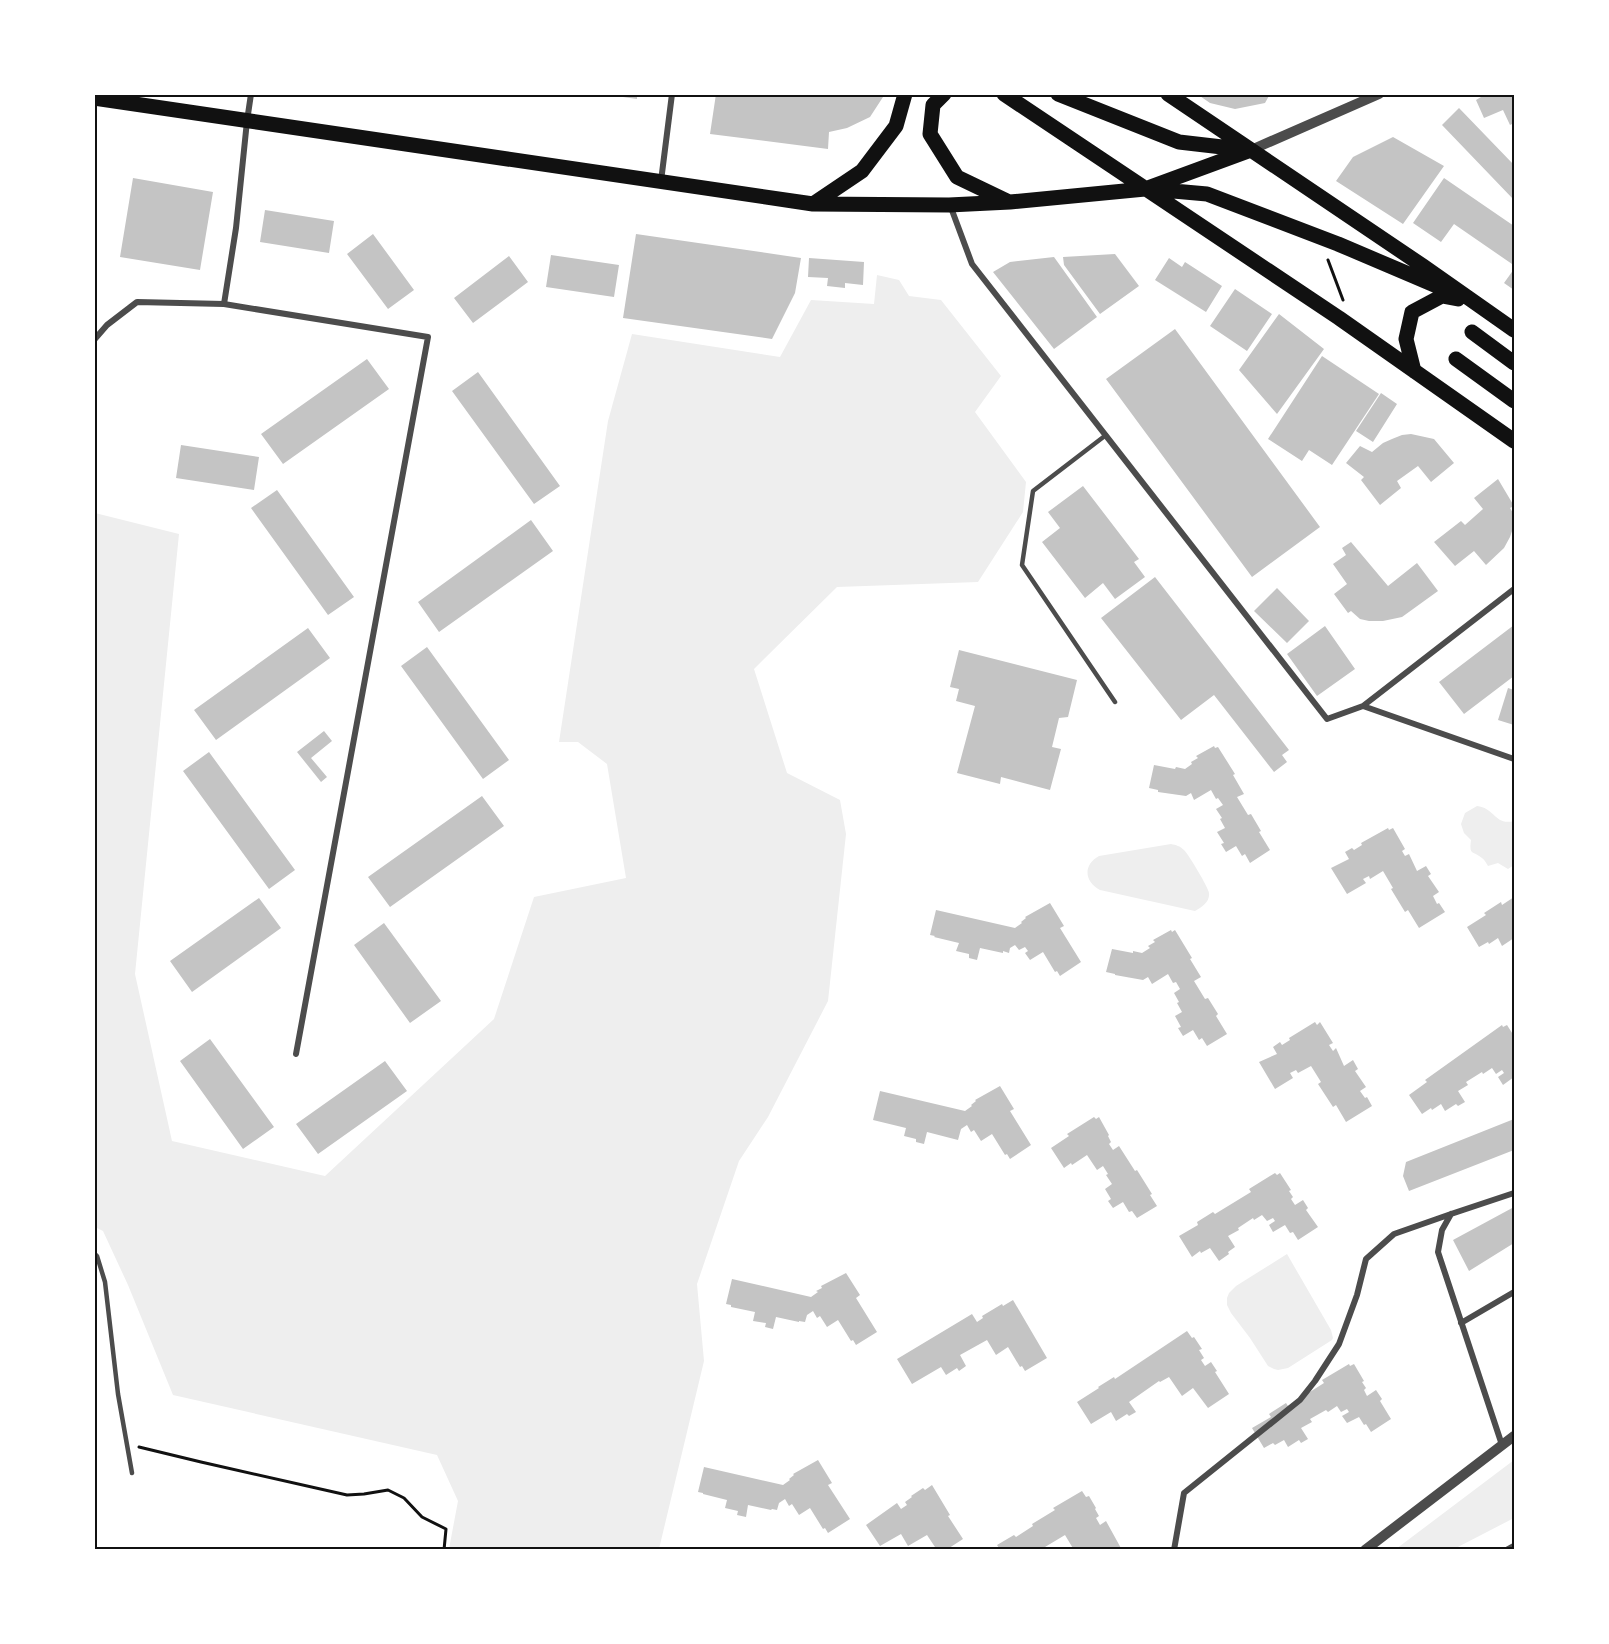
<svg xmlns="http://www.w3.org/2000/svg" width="1609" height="1644" viewBox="0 0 1609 1644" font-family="'PT Sans',sans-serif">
	<rect width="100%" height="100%" fill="#fff"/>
	<!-- green -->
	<path fill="#eee" d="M877 275 899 280 909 296 941 300 1001 376 975 412 1026 482 1023 512 978 582 837 587 754 669 787 773 840 800 846 834 828 1001 768 1117 739 1161 697 1284 704 1361 659 1549H449L458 1501 437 1455 173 1395 128 1285 103 1231 95 1227V513L179 534 135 974 172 1141 325 1176 494 1019 534 897 626 878 607 764 578 742H559L608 421 632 334 780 357 811 300 874 304Z
		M1477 806C1495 808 1495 826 1514 821V865L1508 869 1498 863 1488 866C1486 863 1485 860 1482 858 1472 850 1469 856 1471 840L1464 833 1461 824 1465 813Z
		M1171 844C1176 845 1180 846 1184 850 1189 855 1208 887 1209 893 1210 902 1202 907 1195 911L1100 890C1084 881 1083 865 1099 856Z
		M1287 1254 1331 1330 1333 1338 1332 1340 1288 1368 1278 1370 1274 1369 1268 1366 1250 1338 1231 1313 1227 1305V1298L1229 1293 1236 1286Z
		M1514 1460V1518L1454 1549H1396Z"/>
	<!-- building -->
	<path fill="#c4c4c4" d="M616 94H637V99L616 96Z
		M716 94H883V97L870 117 847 128 829 132 828 149 710 134Z
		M1197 94H1270L1265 103 1235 109 1210 103Z
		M1486 94H1514V123L1510 125 1503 110 1484 118 1476 100Z
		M1459 108 1514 165V200L1442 125Z
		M1393 137 1444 166 1403 224 1336 181 1353 157Z
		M133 178 213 192 200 270 120 257Z
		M1444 178 1514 226V261L1512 264 1454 224 1441 242 1413 223Z
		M265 210 334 221 329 253 260 242Z
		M373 234 414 290 388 309 347 254Z
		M636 234 801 258 795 293 772 339 623 318Z
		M1115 254 1139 286 1100 314 1064 265 1063 257Z
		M551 255 619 265 614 297 546 287Z
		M509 256 528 282 473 323 454 298Z
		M1054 257 1097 317 1054 349 993 272 1010 262Z
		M809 258 864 262 863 285 845 283V288L827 286 828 278 808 277Z
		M1169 258 1182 267 1185 262 1222 286 1206 312 1155 280Z
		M1514 269V290L1504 283Z
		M1235 289 1272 314 1247 351 1210 326Z
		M1279 314 1324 349 1277 414 1239 370Z
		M1175 329 1320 527 1252 577 1106 379Z
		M1322 356 1379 394 1332 465 1309 450 1302 461 1268 439Z
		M367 359 389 389 283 464 261 434Z
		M478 372 560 486 534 504 452 391Z
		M1381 393 1397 404 1373 442 1356 431Z
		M1411 434 1434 439 1454 463 1431 482 1418 466 1397 481 1401 488 1380 505 1361 480 1364 477 1346 463 1360 446 1372 452 1383 443 1392 439 1402 435Z
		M181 445 259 457 254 490 176 478Z
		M1498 479 1514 506 1510 508 1513 513 1514 525 1510 537 1504 548 1486 565 1474 551 1455 566 1434 542 1461 521 1465 525 1483 509 1474 498Z
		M1083 486 1139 559 1134 562 1145 577 1115 599 1103 583 1085 598 1042 542 1060 528 1048 512Z
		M277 490 354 597 328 615 251 508Z
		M531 520 553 551 439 632 418 602Z
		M1351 542 1388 586 1417 563 1438 591 1402 617 1383 621H1369L1360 619 1351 611 1348 613 1334 594 1347 584 1333 564 1346 555 1342 548Z
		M1155 577 1289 750 1282 755 1287 762 1274 772 1214 695 1181 720 1101 618Z
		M1277 588 1309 621 1287 643 1254 611Z
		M1514 625V676L1464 714 1439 682Z
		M1325 626 1355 669 1317 696 1287 654Z
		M308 628 330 658 216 740 194 710Z
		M427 647 509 760 483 779 401 666Z
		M959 650 1077 680 1068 717 1059 718 1052 747 1061 749 1050 790 1001 777 1000 784 957 773 975 706 956 701 959 689 950 687Z
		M1508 688 1514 690V725L1498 720Z
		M324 731 332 741 311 758 327 777 321 782 297 752Z
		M1214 746 1215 748 1218 747 1235 774 1233 775 1244 794 1237 797 1248 815 1251 814 1261 831 1259 832 1270 850 1250 863 1245 854 1242 856 1236 846 1226 852 1221 844 1224 843 1217 832 1225 828 1220 819 1222 818 1216 809 1223 805 1218 798 1216 799 1211 790 1194 800 1191 793 1186 796 1158 792V790L1149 788 1154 765 1175 769 1176 767 1185 769 1192 764 1191 762 1198 758 1196 756Z
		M209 752 295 870 269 889 183 771Z
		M482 796 504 826 390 907 368 877Z
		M1388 828 1389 830 1393 828 1405 849 1402 851 1405 856 1409 854 1417 871 1426 866 1431 874 1428 876 1439 892 1433 896 1437 904 1439 903 1445 912 1419 928 1408 910 1405 912 1391 889 1393 888 1383 871 1370 879 1369 876 1363 879 1366 883 1347 894 1331 868 1349 859 1345 852 1352 848 1354 850 1362 845 1361 843Z
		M1514 897V938L1502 946 1498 938 1489 944 1488 942 1479 947 1467 927 1486 915 1484 913 1501 902 1502 905Z
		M259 898 281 928 192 992 170 961Z
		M1050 903 1064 926 1060 928 1081 962 1060 976 1057 971 1055 972 1043 952 1030 960 1025 953 1028 951 1025 947 1019 950 1015 945 1010 948 1009 953 1003 951V953L980 948 977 960 969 958V954L956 951 959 943 934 937 935 936 930 935 936 910 1015 928 1022 923 1021 922 1026 918 1025 917Z
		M384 923 441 1001 410 1023 354 945Z
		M1171 930 1172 932 1175 930 1192 958 1190 959 1201 977 1194 981 1205 999 1208 998 1218 1014 1216 1016 1227 1034 1207 1046 1202 1038 1199 1040 1193 1030 1183 1036 1178 1028 1181 1027 1175 1016 1182 1012 1177 1003 1179 1002 1174 993 1180 989 1176 982 1173 983 1168 974 1152 984 1148 977 1143 980 1115 975V974L1106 972 1112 949 1133 953V951L1142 953 1150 948 1148 946 1155 942 1153 940Z
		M1315 1022 1317 1025 1320 1022 1333 1043 1329 1045 1333 1051 1336 1048 1344 1066 1353 1060 1358 1069 1355 1071 1366 1087 1360 1091 1365 1098 1367 1097 1372 1106 1346 1122 1336 1105 1333 1107 1318 1084 1321 1082 1311 1066 1298 1073 1296 1070 1290 1073 1293 1078 1275 1089 1259 1062 1277 1054 1273 1047 1280 1042 1282 1045 1290 1040 1289 1038Z
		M1502 1025 1503 1027 1507 1025 1514 1036V1077L1503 1085 1498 1077 1504 1073 1502 1070 1496 1074 1492 1068 1483 1074 1482 1072 1466 1082 1468 1085 1458 1091 1465 1102 1458 1106 1456 1104 1445 1111 1441 1104 1432 1110 1431 1108 1422 1114 1409 1095 1427 1082 1425 1080Z
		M210 1039 274 1127 243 1149 180 1061Z
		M385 1061 407 1091 318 1154 296 1124Z
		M1000 1086 1014 1109 1010 1111 1031 1145 1010 1159 1007 1154 1005 1155 992 1134 981 1141 974 1130 971 1132 967 1125 961 1129 958 1140 927 1132 924 1144 916 1142V1139L904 1136 906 1128 873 1120 880 1091 965 1111 972 1106 971 1105 976 1101 975 1100Z
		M1094 1117 1096 1119 1099 1117 1109 1135 1108 1136 1111 1142 1109 1144 1113 1150 1119 1146 1135 1171 1137 1170 1152 1194 1150 1195 1157 1206 1137 1218 1132 1211 1129 1212 1123 1202 1113 1208 1108 1201 1111 1199 1105 1189 1112 1184 1106 1175 1108 1174 1103 1166 1097 1170 1087 1155 1072 1165 1071 1163 1064 1168 1051 1148 1069 1136 1067 1134Z
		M1514 1119V1150L1409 1191 1403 1176 1406 1162Z
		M1275 1173 1277 1175 1280 1173 1291 1190 1289 1191 1293 1197 1291 1199 1295 1205 1303 1200 1308 1208 1306 1210 1318 1227 1298 1240 1293 1232 1290 1233 1285 1225 1273 1232 1269 1225 1275 1221 1273 1218 1267 1221 1262 1215 1254 1220 1253 1218 1238 1228 1239 1230 1228 1236 1235 1247 1228 1252 1229 1254 1219 1261 1210 1248 1201 1253 1200 1251 1192 1257 1179 1236 1198 1225 1197 1222 1213 1212 1215 1214 1251 1192 1249 1189Z
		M1514 1207V1243L1469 1271 1453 1240Z
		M846 1273 860 1295 856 1298 877 1332 856 1345 853 1340 851 1341 838 1320 827 1327 820 1316 817 1318 813 1311 807 1315 805 1322 799 1321V1322L776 1317 773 1329 765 1327 766 1323 753 1321 755 1312 731 1307V1305L726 1304 732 1279 811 1297 818 1292 816 1291 822 1288 821 1286Z
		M1013 1300 1047 1358 1025 1371 1022 1366 1020 1367 1008 1347 996 1355 987 1340 960 1355 966 1366 959 1371 957 1368 946 1375 941 1367 912 1384 897 1359 972 1314 977 1322 983 1318 982 1316 1002 1304 1003 1306Z
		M1187 1331 1192 1338 1194 1337 1202 1349 1199 1350 1204 1358 1201 1360 1205 1366 1211 1362 1217 1371 1215 1372 1229 1394 1208 1408 1193 1388 1182 1396 1169 1377 1160 1382 1159 1381 1129 1402 1136 1412 1129 1416 1127 1414 1116 1421 1111 1412 1091 1424 1077 1402 1099 1388 1098 1387 1114 1377 1115 1379Z
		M1349 1364 1350 1366 1354 1364 1364 1381 1362 1382 1366 1388 1364 1390 1367 1396 1376 1390 1382 1399 1380 1401 1391 1419 1371 1432 1366 1424 1364 1425 1359 1417 1347 1423 1342 1416 1349 1412 1347 1409 1341 1412 1337 1406 1328 1412 1326 1410 1310 1419 1312 1422 1301 1428 1308 1439 1301 1443 1299 1440 1288 1447 1284 1440 1275 1445 1273 1443 1264 1448 1252 1428 1271 1417 1269 1414 1286 1403 1288 1406 1324 1383 1322 1380Z
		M818 1460 832 1483 828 1485 850 1519 828 1533 825 1528 823 1529 810 1508 799 1515 792 1504 789 1506 785 1499 779 1503 777 1510 772 1509 771 1510 748 1505 746 1517 737 1515 738 1511 725 1508 727 1500 703 1494V1493L698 1492 704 1467 783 1485 790 1480 789 1479 794 1475 793 1474Z
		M932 1485 950 1515 948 1516 963 1539 946 1550H937L927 1535 908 1546 901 1534 880 1546 866 1525 897 1503 901 1509 907 1505 905 1502 912 1497 911 1496 923 1488 925 1490Z
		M1082 1491 1086 1497 1089 1496 1096 1508 1095 1509 1099 1516 1096 1518 1100 1525 1106 1521 1122 1550H1091L1089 1547 1084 1550H1074L1065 1535 1040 1550H996L999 1548 997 1545 1014 1535 1016 1537 1033 1526 1032 1524 1055 1510 1053 1508Z"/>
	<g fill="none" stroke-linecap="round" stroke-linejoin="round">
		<!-- path -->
		<path stroke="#111" stroke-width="3" d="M1328 260 1343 300
			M139 1447 201 1462 347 1495 364 1494 388 1490 404 1498 422 1517 446 1529 444 1550"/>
		<!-- service -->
		<path stroke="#4c4c4c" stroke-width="4.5" d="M1106 435 1033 491 1022 565 1115 702
			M94 1253 97 1256 105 1282 118 1394 132 1473
			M1505 1550 1514 1545"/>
		<!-- minor -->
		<path stroke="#4c4c4c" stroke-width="6" d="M661 181 672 94
			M950 205 972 264 1327 719 1363 706 1514 759
			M224 304 428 337 296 1054
			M94 340 107 325 137 302 224 304 236 228 247 121 251 94
			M1363 706 1514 589
			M1451 1214 1442 1230 1438 1252 1502 1445
			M1461 1323 1514 1292
			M1174 1550 1184 1493 1300 1400 1315 1381 1339 1344 1357 1295 1366 1259 1394 1234 1451 1214 1514 1193"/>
		<!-- tertiary -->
		<path stroke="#4c4c4c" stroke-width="10" d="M1251 150 1379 94
			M1365 1550 1514 1436"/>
		<!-- primary -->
		<path stroke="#111" stroke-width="15" d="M944 94 933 105 930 134 957 177 1007 201
			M1004 94 1339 318 1514 441
			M1058 94 1179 142 1248 150
			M1168 94 1423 266 1514 330
			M94 98 813 204 949 205 1010 202 1145 189 1251 150
			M1151 189 1207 194 1338 244 1444 289
			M813 204 862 171 896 126 905 94
			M1472 332 1514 363
			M1456 359 1514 401
			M1414 371 1406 339 1412 312 1442 296 1458 299"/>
	</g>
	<!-- border -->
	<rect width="1609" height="1644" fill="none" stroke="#ffffff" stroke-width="192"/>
	<rect x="96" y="96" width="1417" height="1452" fill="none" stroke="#111" stroke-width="2"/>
</svg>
